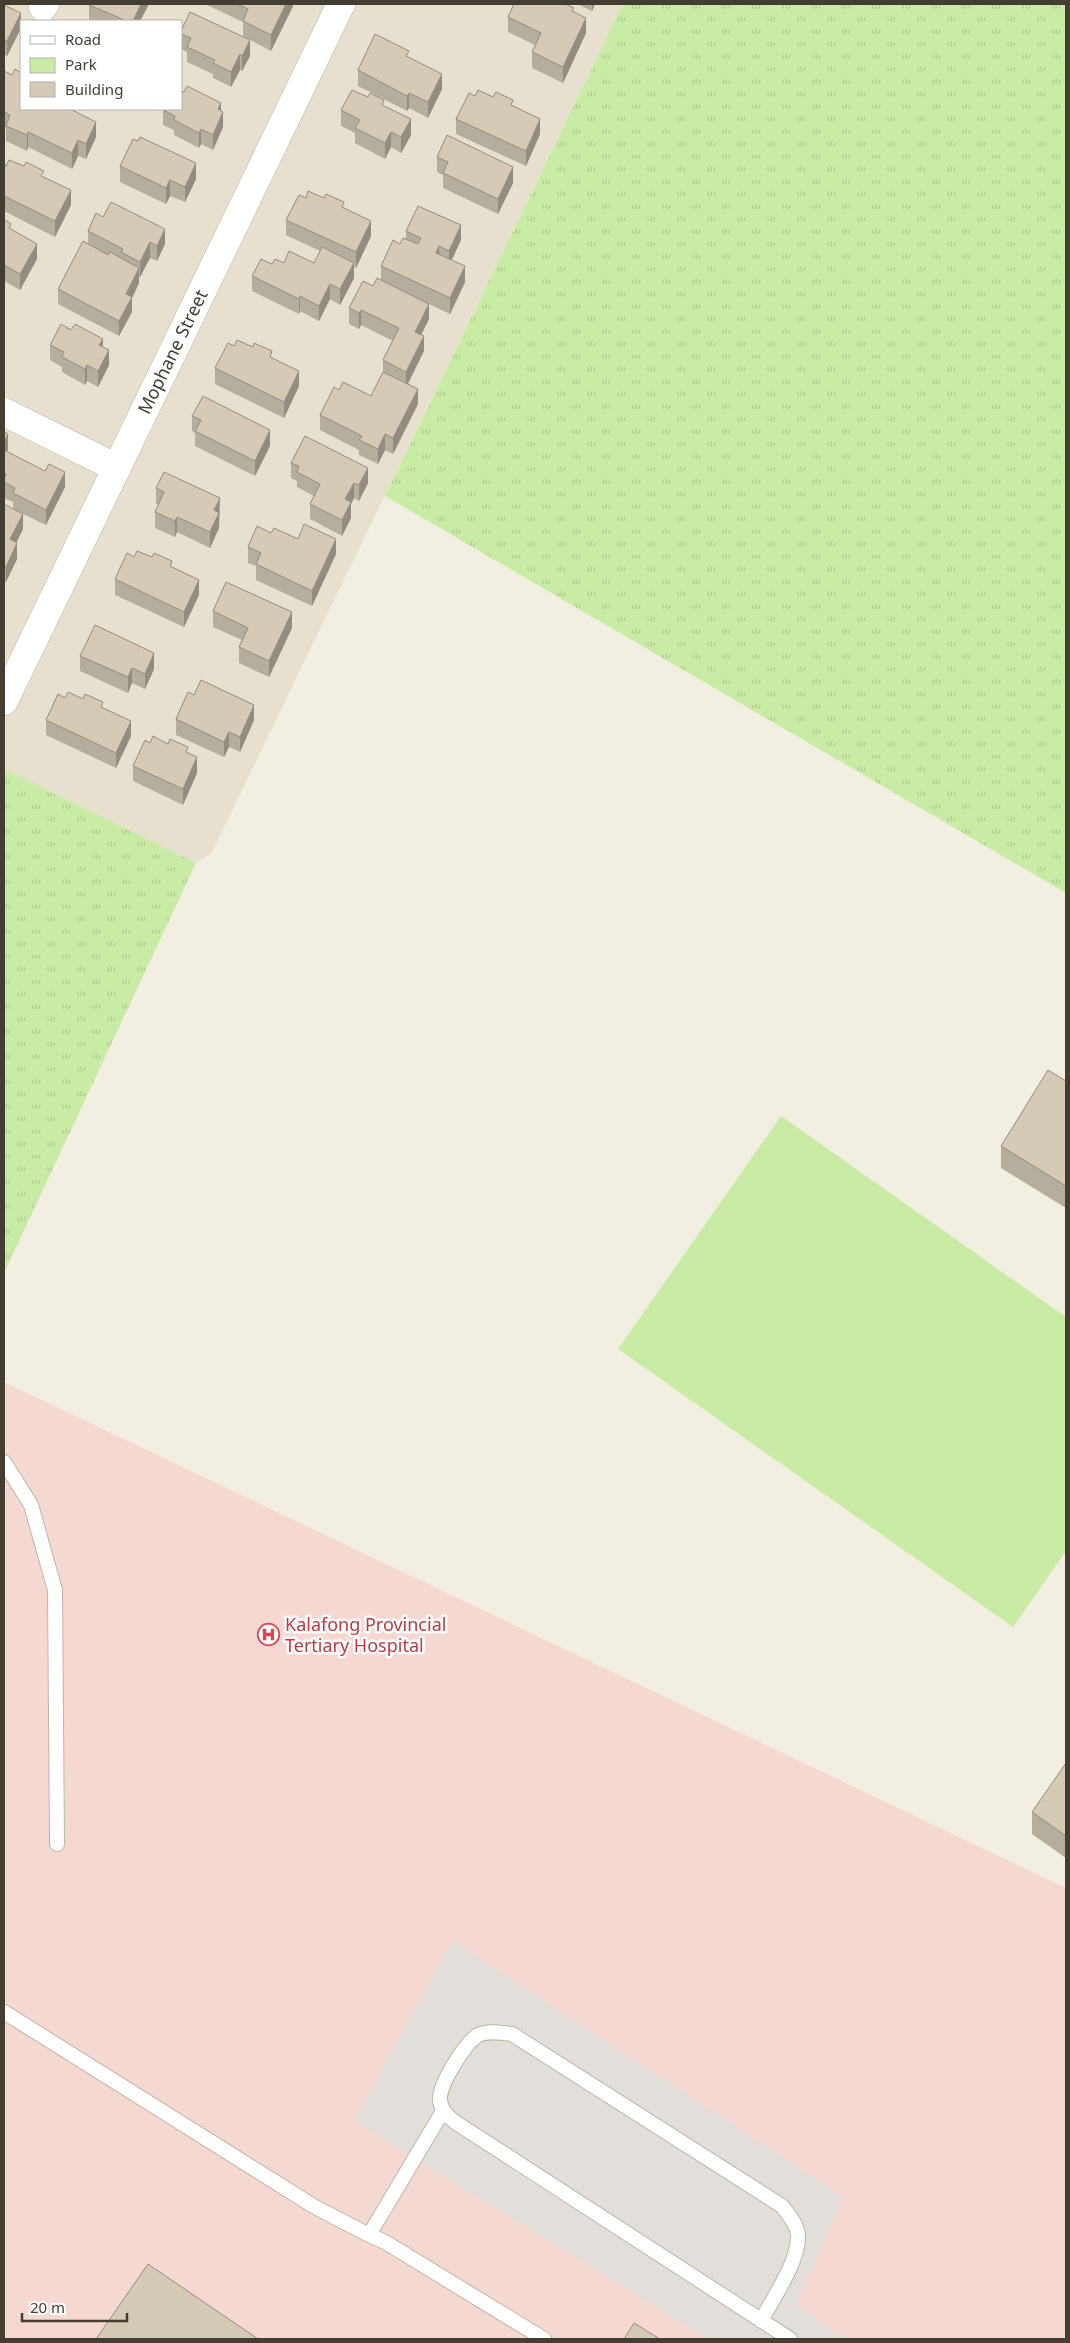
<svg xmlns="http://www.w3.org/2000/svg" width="1070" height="2343" viewBox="0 0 1070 2343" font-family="'Noto Sans',sans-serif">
	<defs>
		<pattern id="grass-tufts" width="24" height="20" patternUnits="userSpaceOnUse" patternTransform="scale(1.25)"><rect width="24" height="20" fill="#c9eca4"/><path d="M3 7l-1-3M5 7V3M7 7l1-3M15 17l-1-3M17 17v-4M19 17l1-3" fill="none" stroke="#aecb8e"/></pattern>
	</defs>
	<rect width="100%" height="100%" fill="#f2eee1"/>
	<!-- residential -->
	<path fill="#e7e0ce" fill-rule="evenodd" d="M4 4H623L211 854 196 863 4 769ZM21 21H181V109H21Z"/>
	<!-- medical -->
	<path fill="#f5d8d2" d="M4 1382 1066 1888V2339H4Z"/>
	<!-- grass -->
	<path fill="url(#grass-tufts)" d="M623 4H1066V893L385 496Z
		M4 769 196 863 4 1273Z"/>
	<!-- green -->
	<path fill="#c9eca4" d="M781 1116 1066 1317V1551L1013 1627 618 1349Z"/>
	<!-- parking -->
	<path fill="#e2dfda" d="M452 1940 843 2197 796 2305 845 2339H708L354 2121Z"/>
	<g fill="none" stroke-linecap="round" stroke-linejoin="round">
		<defs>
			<path id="lane" d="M4 1462 31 1505 55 1590 57 1844
				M4 2012 315 2207 369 2235 443 2111
				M369 2235 385 2242 544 2339
				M761 2321C773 2298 798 2263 798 2237 798 2225 789 2215 782 2206L512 2034C501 2033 489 2030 478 2035 465 2043 438 2086 440 2101 442 2112 448 2116 455 2122L790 2339"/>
			<path id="street" d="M43 7 45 4
				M4 412 117 468
				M4 701 341 4"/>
		</defs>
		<!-- lane casing -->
		<use href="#lane" stroke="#beb6a3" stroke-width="16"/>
		<!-- street casing -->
		<use href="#street" stroke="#beb6a3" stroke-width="29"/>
		<!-- lane -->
		<use href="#lane" stroke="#fff" stroke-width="14"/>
		<!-- street -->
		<use href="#street" stroke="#fff" stroke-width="28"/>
	</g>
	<!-- wall -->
	<path fill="#b6ae9c" d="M148 4V6L140 21H89V5Z
		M205 4H293V6L271 51 243 36V22Z
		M577 4H595L592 11Z
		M4 5 21 28 7 56 4 55Z
		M574 12 586 33 563 83 532 68V52L535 45 508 32V17Z
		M181 34 250 56 242 71 240 70 231 87 213 78V74L187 62V52L181 49Z
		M409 57 442 89 428 118 409 108 407 111 358 86V70Z
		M4 71 21 109 96 137 86 159 78 156 72 169 28 147 27 151 6 141V128H4Z
		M475 96 513 106 540 134 526 166 456 134V119Z
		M384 106 411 135 401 153 391 147 385 159 355 143V133L341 126V110Z
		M163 110 221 111 223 127 213 150 201 144 199 148 174 135V130L163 125Z
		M437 157 513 183 498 214 443 188V175L437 172Z
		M4 165 44 177 71 205 55 237 4 211Z
		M120 166 196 179 185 202 170 196 166 204 120 182Z
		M306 198 344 208 371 236 356 268 354 267V278L340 305 330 299 319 321 300 311 299 314 252 291V276L272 264 284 263H314L320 251 286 235V220Z
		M4 219 11 230 37 259 20 290 4 281Z
		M88 231 165 244 157 261 150 258 140 277H139V283L132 298V312L119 336 58 304V289L88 244Z
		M406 231 461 240 451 260 465 282 450 314 429 304V319L421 335 424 351 408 384 418 404 393 454 385 450 378 464 359 455V450L320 430V415L339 390 371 396 383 372V360L393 341 361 325 359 329 349 324V308L381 280V266L400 244 406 239Z
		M50 345 103 347 109 365 98 387 87 381 85 385 62 372V367L50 360Z
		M234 346 272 358 299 386 284 418 215 384V368Z
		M192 416 270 446 255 476 195 446V433L192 431Z
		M4 432 8 449 7 452 65 487 46 525 23 514V529L16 543 17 559 6 582 4 581V504L13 509V502L4 498Z
		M291 463 368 483 359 501 354 498 351 504V518L342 536 310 519V504L314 496 297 487V481L291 478Z
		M156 488 220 514 219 516V528L210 548 177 532 175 537 155 528V512L159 505 156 504Z
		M271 533 298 539 336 554 312 606 256 580V566L248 563V547Z
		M134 557 172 567 199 595 184 627 115 595V579Z
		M213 611 292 628 269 677 239 663V647L242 640 213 627Z
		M80 656 154 669 145 689 132 683 128 693 80 671Z
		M194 695 254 720 240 752 229 747 224 757 176 735V719Z
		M65 698 103 708 131 736 116 768 46 735V720Z
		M150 743 168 744 188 753 197 773 183 805 133 781V766Z
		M1066 1081V1208L1001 1168V1146Z
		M1066 1763V1858L1032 1834V1812Z"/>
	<!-- shaded-wall -->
	<path fill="#948d7f" d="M141 4H148V6L140 21H133Z
		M286 4H293V6L271 51V35Z
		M592 4H595L592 11Z
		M21 13V28L7 56V41Z
		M586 18V33L563 83V67Z
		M250 40V56L242 71V56Z
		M240 54V70L231 87V72Z
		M442 74V89L428 118V102Z
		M409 93V108L407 111V96Z
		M221 103V117L223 112V127L213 150V135L218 109Z
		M411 119V135L401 153V137Z
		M540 119V134L526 166V151Z
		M96 122V137L86 159V144Z
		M201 129V144L199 148V133Z
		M28 132V147L27 151V135Z
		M391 132V147L385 159V143Z
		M78 140V156L72 169V153Z
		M196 163V179L185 202V187Z
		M513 167V183L498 214V199Z
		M170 180V196L166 204V188Z
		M71 190V205L55 237V221Z
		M371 221V236L356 268V252Z
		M461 225V240L449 266V251Z
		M165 229V244L157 261V246Z
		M150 242V258L140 277V262Z
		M37 244V259L20 290V274Z
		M439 246V262L436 253Z
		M354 263V278L340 305V289Z
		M465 266V282L450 314V298Z
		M139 268V283L132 298V312L119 336V321L126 294Z
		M330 284V299L319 321V306Z
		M300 296V311L299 314V299Z
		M429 304V319L415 347V332Z
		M361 310V325L359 329V313Z
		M424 336V351L406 387V372Z
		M103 339V354L99 345Z
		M109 350V365L98 387V371Z
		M87 365V381L85 385V369Z
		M299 371V386L284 418V402Z
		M418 389V404L393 454V438Z
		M270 430V446L255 476V461Z
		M8 434V449L4 458V442Z
		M385 434V450L378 464V449Z
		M368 468V483L359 501V485Z
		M65 472V487L46 525V510Z
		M354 483V498L351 504V518L342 536V520L345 499Z
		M220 498 219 528 210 548V532L214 510Z
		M23 514V529L10 555V539Z
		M177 517V532L175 537V521Z
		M336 539V554L312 606V591Z
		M17 543V559L6 582V567Z
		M199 580V595L184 627V612Z
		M292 612V628L269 677V661Z
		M154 653V669L145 689V674Z
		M132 668V683L128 693V677Z
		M254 705V720L240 752V737Z
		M131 721V736L116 768V753Z
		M229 732V747L224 757V742Z
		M197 757V773L183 805V789Z"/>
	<!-- building -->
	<path fill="#d4cab5" stroke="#948d7f" d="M90 4H141L133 21H127L89 5Z
		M237 4H286L271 35 243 21 248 9Z
		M514 4H565L574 8 572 11 586 18 563 67 532 52 541 33 508 17Z
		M4 5 21 13 7 41 4 40Z
		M190 12 250 40 242 56 240 54 231 72 213 63 215 60 187 47 191 38 181 34V31Z
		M375 34 409 51 406 56 442 74 428 102 409 93 407 96 358 70Z
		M15 69 21 73V109H70L96 122 86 144 78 140 72 153 28 132 27 135 6 126 10 115 4 112V71L12 75Z
		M187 86 221 103 218 109 223 112 213 135 201 129 199 133 174 120 175 116 163 110 164 109H181V91L184 92Z
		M352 90 368 97 370 93 384 100 382 105 411 119 401 137 391 132 385 143 355 128 360 120 341 110Z
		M478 90 493 97 496 92 513 100 511 105 540 119 526 151 456 119 469 93 475 96Z
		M447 135 513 167 498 199 443 173 448 162 437 157Z
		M140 137 196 163 185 187 170 180 166 188 120 166 133 139 138 141Z
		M9 160 24 166 26 162 44 171 41 176 71 190 55 221 4 196V165L6 166Z
		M308 191 324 198 326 194 344 202 342 207 371 221 356 252 286 220 299 195 306 198Z
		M111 202 165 229 157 246 150 242 140 262 121 252 123 249 88 231 96 213 103 217Z
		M418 206 461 225 449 251 439 246 436 253 465 266 450 298 381 266 393 240 400 244 403 238 418 244 421 238 406 231Z
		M4 219 11 224 9 228 37 244 20 274 4 265Z
		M83 241 108 255 110 252 139 268 126 294 132 297 119 321 58 289Z
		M322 247 354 263 340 289 330 284 319 306 300 296 299 299 252 276 261 259 272 264 275 259 284 263 289 251 314 263Z
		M377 278 429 304 415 332 424 336 406 372 383 360 399 328 361 310 359 313 349 308 363 281 373 286Z
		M61 324 71 330 75 324 103 339 99 345 109 350 98 371 87 365 85 369 62 357 64 352 50 345Z
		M237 340 253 347 254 343 272 351 270 357 299 371 284 402 215 368 228 343 234 346Z
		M383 372 418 389 393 438 385 434 378 449 359 440 362 436 320 415 334 387 339 390 343 382 371 396Z
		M203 396 270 430 255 461 195 431 201 420 192 416Z
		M4 432 8 434 4 442Z
		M305 436 368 468 359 485 354 483 345 499 351 502 342 520 310 504 320 484 297 472 299 466 291 463Z
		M4 450 45 471 49 464 65 472 46 510 13 493 15 488 4 482V479L6 474 4 473Z
		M164 472 220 498 214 510 219 513 210 532 177 517 175 521 155 512 164 492 156 488Z
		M4 504 23 514 10 539 17 543 6 567 4 566Z
		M304 524 336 539 312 591 256 564 261 553 248 547 257 526 271 533 274 528 298 539Z
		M137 551 152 557 154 553 172 561 170 566 199 580 184 612 115 579 127 553 134 557Z
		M226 582 292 612 269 661 239 647 248 628 213 611Z
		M95 625 154 653 145 674 132 668 128 677 80 656Z
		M201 680 254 705 240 737 229 732 224 742 176 719 188 692 194 695Z
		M68 692 83 699 85 694 103 702 101 707 131 721 116 753 46 720 58 694 65 698Z
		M153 736 168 744 170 739 188 747 186 752 197 757 183 789 133 766 145 740 150 743Z
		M1048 1070 1066 1081V1186L1001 1146Z
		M1066 1763V1836L1032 1812Z
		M148 2264 258 2339H96Z
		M634 2323 660 2339H624Z"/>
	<!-- icons -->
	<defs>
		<symbol id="hospital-ring" viewBox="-11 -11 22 22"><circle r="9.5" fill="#fff" stroke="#e0444e" stroke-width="1.5"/><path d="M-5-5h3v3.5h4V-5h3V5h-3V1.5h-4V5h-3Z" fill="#e0444e"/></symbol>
	</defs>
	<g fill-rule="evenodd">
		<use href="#hospital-ring" x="256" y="1622" width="25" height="25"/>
	</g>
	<g text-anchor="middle" stroke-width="5" stroke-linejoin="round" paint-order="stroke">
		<!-- street labels -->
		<g font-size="18" fill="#443d31" stroke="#fff">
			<text transform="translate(173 352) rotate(-64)" y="6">Mophane Street</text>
		</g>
		<!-- health labels -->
		<g font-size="18" fill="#be3a42" stroke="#fff" text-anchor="start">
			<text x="285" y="1631">Kalafong Provincial<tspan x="285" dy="21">Tertiary Hospital</tspan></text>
		</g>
	</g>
	<!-- border -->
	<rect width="1070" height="2343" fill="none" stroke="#443d31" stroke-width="10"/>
	<!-- legend -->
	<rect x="20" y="20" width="162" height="90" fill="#ffffff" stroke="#b4b1ad"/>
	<rect x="30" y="36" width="25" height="8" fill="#ffffff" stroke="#b4b1ad"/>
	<text x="65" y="45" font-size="15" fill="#443d31">Road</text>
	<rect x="30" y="58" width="25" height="15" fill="#c9eca4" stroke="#b4b1ad"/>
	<text x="65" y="70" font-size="15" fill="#443d31">Park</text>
	<rect x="30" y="82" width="25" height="15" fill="#d4cab5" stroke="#b4b1ad"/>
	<text x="65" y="95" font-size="15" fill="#443d31">Building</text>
	<!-- scale -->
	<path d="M22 2313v8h105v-8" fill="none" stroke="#443d31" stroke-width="2.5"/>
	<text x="30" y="2313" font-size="15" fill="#443d31" stroke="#ffffff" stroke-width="4" paint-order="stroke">20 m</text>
</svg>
